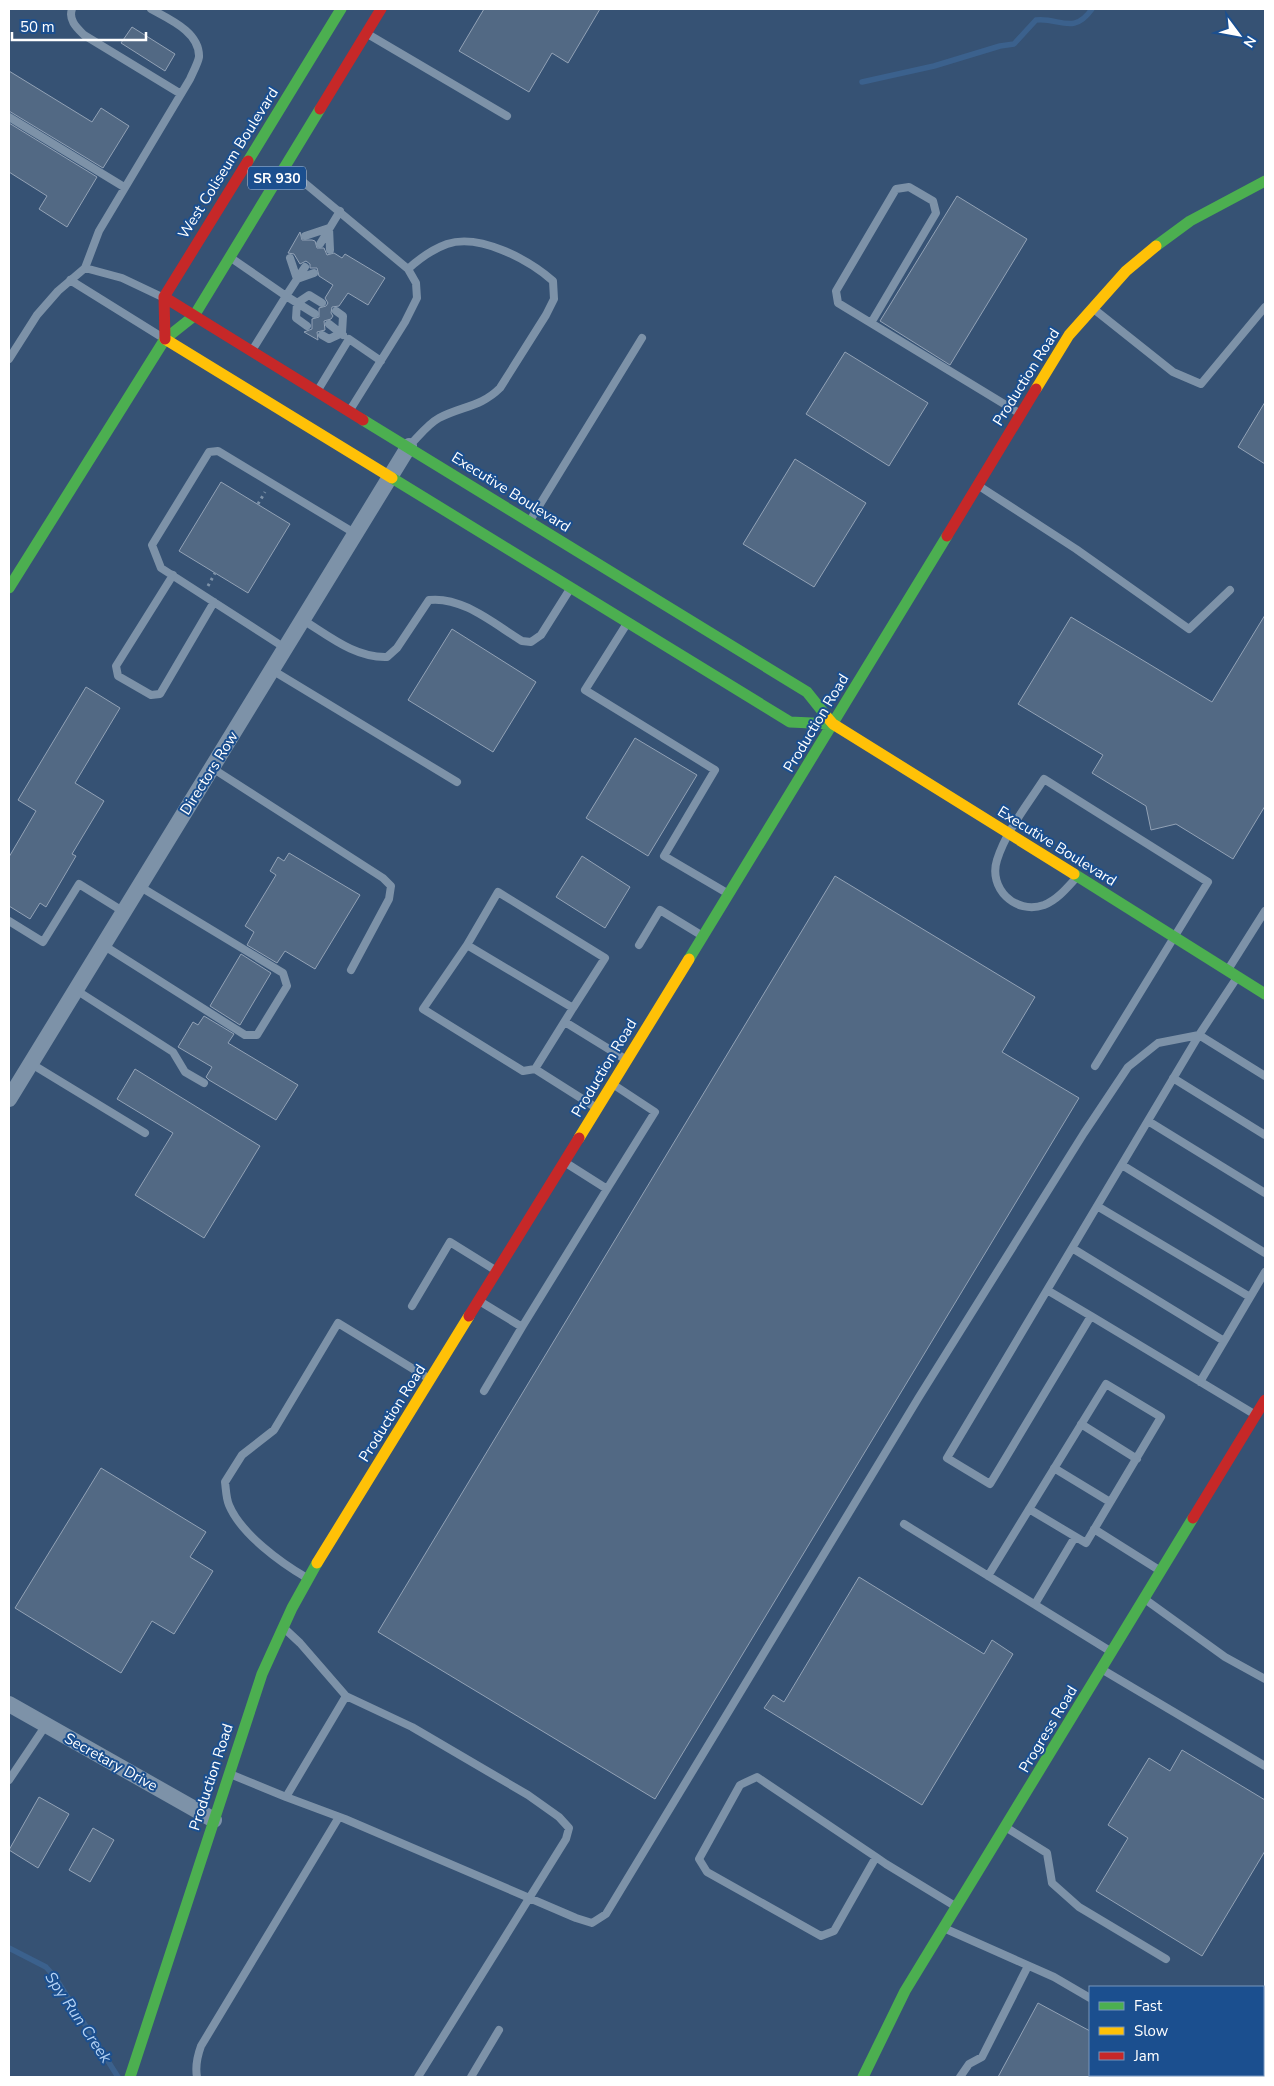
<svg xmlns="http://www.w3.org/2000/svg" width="1274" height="2086" viewBox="0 0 1274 2086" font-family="'Nunito Sans',sans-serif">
	<rect width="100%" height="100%" fill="#365274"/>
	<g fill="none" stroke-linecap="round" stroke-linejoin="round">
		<!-- stream -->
		<path stroke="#3b618d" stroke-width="5.5" d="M862 82 934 66 1000 46 1014 44 1036 20C1059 17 1073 36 1092 9
			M9 1948 46 1967 55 1977 118 2077"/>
	</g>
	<!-- building -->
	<path fill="#526984" stroke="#92a2b6" d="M484 9H600L568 63 552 53 529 92 459 51Z
		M132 27 175 54 165 71 121 43Z
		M9 71 92 122 101 108 129 126 103 168 9 111Z
		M9 123 97 177 67 227 39 209 47 196 9 172Z
		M957 196 1027 239 950 365 880 321Z
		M300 232 302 240H312L315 241 317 248H324L327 255 334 253 342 258 345 254 385 278 368 305 348 293 339 306 332 307 331 313 333 316 331 319 324 321 325 330 317 332 318 340 304 332 312 329V319L319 317V308L326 306 328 303 325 298 333 285 319 276 317 268H310V264L306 261 300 264 294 254 288 253Z
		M845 352 928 403 889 466 806 414Z
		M1265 402V464L1238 447Z
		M795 459 866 503 814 587 743 544Z
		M221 482 290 524 248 593 179 551Z
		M1265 615V806L1233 859 1176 824 1151 830 1146 806 1092 773 1103 755 1018 704 1071 617 1212 702Z
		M452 629 536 682 493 752 408 700Z
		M86 687 120 708 75 783 104 801 72 854 76 856 46 907 40 903 30 919 9 906V857L36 811 18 800Z
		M635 738 697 775 648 856 586 818Z
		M289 853 360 895 315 969 285 951 277 963 247 945 254 932 245 926 276 875 270 871 278 857 284 861Z
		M582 856 630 887 605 928 556 897Z
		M835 876 1035 997 1002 1052 1079 1098 655 1799 378 1632Z
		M241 954 271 973 240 1025 210 1006Z
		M204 1016 234 1034 228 1043 298 1085 276 1120 209 1080 206 1077 212 1067 178 1047 193 1022 198 1025Z
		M135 1069 260 1146 204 1238 135 1195 173 1133 117 1099Z
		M101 1468 206 1532 190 1557 213 1571 174 1634 152 1621 121 1673 15 1608Z
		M859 1577 984 1654 992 1640 1013 1654 922 1805 764 1708 773 1695 784 1702Z
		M1182 1750 1265 1800V1851L1202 1956 1096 1891 1128 1838 1108 1825 1149 1758 1170 1771Z
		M39 1797 69 1814 38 1868 9 1850Z
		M93 1828 114 1840 90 1882 69 1870Z
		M1038 2003 1090 2031V2077H998Z"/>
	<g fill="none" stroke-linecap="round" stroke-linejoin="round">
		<!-- path -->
		<path stroke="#7d92a8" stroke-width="3" stroke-dasharray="2.5 4" stroke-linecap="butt" d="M258 504 265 492
			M208 586 215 573"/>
		<!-- lane -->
		<path stroke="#7d92a8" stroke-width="8" d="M72 9C68 20 77 28 84 35L181 94
			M371 36 507 116
			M9 117 124 187
			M289 170 408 269 416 283 417 298 405 322 350 410
			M305 236 329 228 330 250
			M320 244 340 211
			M290 258 297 279 314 273
			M234 260 286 296 253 349
			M305 267 286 296 315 314
			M85 268 122 278 160 296
			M408 269C419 259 433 249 447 244 480 233 529 260 553 281L554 299 546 315 500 388C481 407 462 406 439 418 428 424 419 436 410 445
			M70 280 160 336
			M1095 310 1173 372 1201 384 1265 307
			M871 323 936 213 933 201 909 187 896 189 836 291 838 303 1019 413
			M329 324 343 335
			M307 326 296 318 297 303 309 295 322 303
			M322 335 329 339 342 333 343 316 336 311
			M9 359 37 315 58 291 85 268 99 231 190 79C193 72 198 63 199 57 200 32 169 19 151 9
			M318 390 349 339 381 361
			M979 486 1076 549 1189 629 1230 590
			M531 519 642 338
			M173 575 116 666 118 676 151 695 160 694 214 602
			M303 620C329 636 355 658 387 657L397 648 429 600C462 596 494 624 522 641L531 642 541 635 570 589
			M626 625 585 690 715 770 664 856 727 893
			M285 648 161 568 152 545 209 452 218 451 356 534
			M272 670 457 782
			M212 768 383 878 391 886 389 899 351 970
			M1076 878C1067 888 1057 900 1044 905 1015 915 988 888 997 860 1006 831 1028 804 1044 779L1208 882 1095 1066
			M9 921 43 942 79 884 124 912
			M103 945 245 1035H257L287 986 283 973 139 886
			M467 945 573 1008 535 1069 523 1071 423 1009Z
			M467 945 498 892 605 958 573 1008
			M639 945 660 910 701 935
			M1229 968 1265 911
			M1236 979 1199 1035 947 1458 990 1484 1091 1316 1254 1414
			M76 990 173 1052 185 1072 204 1083
			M565 1022 625 1059
			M30 1063 145 1133
			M535 1069 595 1107
			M1173 1078 1265 1135
			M1148 1121 1265 1193
			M566 1163 607 1189 655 1112 614 1085
			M1122 1165 1265 1253
			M1097 1206 1250 1297
			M1072 1248 1224 1341
			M1047 1290 1091 1316
			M481 1302 522 1327 607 1189
			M412 1306 450 1242 495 1270
			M1200 1382 1265 1272
			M484 1391 522 1327
			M1081 1424 1137 1459
			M1054 1468 1110 1502
			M904 1524 1110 1651
			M1094 1529 1159 1570
			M988 1576 1106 1384 1161 1417 1086 1543 1029 1509
			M307 1578C281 1563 241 1534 229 1505 226 1498 226 1489 225 1482L242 1455 274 1430 338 1323 428 1378
			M1146 1600 1225 1657 1265 1679
			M1035 1604 1075 1537
			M1103 1670 1265 1766
			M346 1696 412 1727 528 1795 559 1817 569 1828 566 1839 418 2077
			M230 1774 286 1797 346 1696 300 1643 285 1629
			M9 1780 46 1725
			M286 1797 345 1819 576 1918 592 1923 606 1914 919 1397 1084 1133 1128 1067 1158 1043 1199 1035 1265 1076
			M1007 1828 1047 1853 1052 1883 1079 1907 1166 1959
			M876 1857 834 1931 821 1936 707 1872 699 1859 740 1785 757 1777 876 1857 886 1864 955 1906
			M946 1929 1054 1977 1090 1998
			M197 2077C195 2066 197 2057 201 2046L339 1817
			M471 2077 499 2030
			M960 2077 969 2064 982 2057 1028 1966
			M1123 2077 1124 2075"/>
		<!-- street -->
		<path stroke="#7d92a8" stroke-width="16" d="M9 1099 409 446
			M9 1704 214 1820"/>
		<!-- fast -->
		<path stroke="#4caf50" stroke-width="11" d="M248 161 341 9
			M1156 246 1190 221 1265 181
			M363 420 807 692 827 717
			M392 478 790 722 833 724
			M9 588 165 339 194 316 320 109
			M1074 874 1265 994
			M689 959 947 536
			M130 2077 262 1674 292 1608 317 1563
			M863 2077 905 1991 1193 1518"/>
		<!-- slow -->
		<path stroke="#ffc107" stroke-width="11" d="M165 339 392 478
			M1036 389 1069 335 1126 271 1156 246
			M827 717 833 724 1074 874
			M579 1138 689 959
			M317 1563 469 1316"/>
		<!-- jam -->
		<path stroke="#c62828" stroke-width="11" d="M320 109 381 9
			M164 297 363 420
			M165 339 164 297 248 161
			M947 536 1036 389
			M469 1316 579 1138
			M1193 1518 1265 1400"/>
	</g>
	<g text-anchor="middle" stroke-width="4" stroke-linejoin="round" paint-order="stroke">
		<!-- shield labels -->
		<rect fill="#1b4f8f" stroke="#bbcadd" stroke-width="1" x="248" y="166.5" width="58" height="23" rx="4"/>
		<g font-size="14" font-weight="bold" fill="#fff">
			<text x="277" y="183">SR 930</text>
		</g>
		<!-- street labels -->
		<g font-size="15" fill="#fff" stroke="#1b4f8f">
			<text transform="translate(228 163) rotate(-58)" y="5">West Coliseum Boulevard</text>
			<text transform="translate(1026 377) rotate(-58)" y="5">Production Road</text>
			<text transform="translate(511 492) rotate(32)" y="5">Executive Boulevard</text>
			<text transform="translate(816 723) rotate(-59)" y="5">Production Road</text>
			<text transform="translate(209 773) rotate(-58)" y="5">Directors Row</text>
			<text transform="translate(1057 846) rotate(32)" y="5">Executive Boulevard</text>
			<text transform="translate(604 1068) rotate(-59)" y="5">Production Road</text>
			<text transform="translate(392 1413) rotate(-58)" y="5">Production Road</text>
			<text transform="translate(1048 1729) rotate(-59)" y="5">Progress Road</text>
			<text transform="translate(111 1762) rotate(29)" y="5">Secretary Drive</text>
			<text transform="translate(211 1777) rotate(-72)" y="5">Production Road</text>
		</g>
		<!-- water labels -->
		<g font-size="16" font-style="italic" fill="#b5d3f5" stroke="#1b4f8f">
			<text transform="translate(79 2017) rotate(56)" y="6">Spy Run Creek</text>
		</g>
	</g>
	<!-- border -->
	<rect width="1274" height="2086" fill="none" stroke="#ffffff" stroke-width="20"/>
	<!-- legend -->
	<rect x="1089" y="1986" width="175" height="90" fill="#1b4f8f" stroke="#7695bc"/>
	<rect x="1099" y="2002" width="25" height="8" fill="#4caf50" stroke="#7695bc"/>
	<text x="1134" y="2011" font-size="15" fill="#ffffff">Fast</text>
	<rect x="1099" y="2027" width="25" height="8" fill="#ffc107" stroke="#7695bc"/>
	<text x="1134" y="2036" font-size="15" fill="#ffffff">Slow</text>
	<rect x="1099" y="2052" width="25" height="8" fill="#c62828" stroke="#7695bc"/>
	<text x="1134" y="2061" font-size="15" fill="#ffffff">Jam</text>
	<!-- north arrow -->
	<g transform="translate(1239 35) rotate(122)" stroke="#1b4f8f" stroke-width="4" paint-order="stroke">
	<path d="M0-4L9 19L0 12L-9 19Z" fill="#ffffff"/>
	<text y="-8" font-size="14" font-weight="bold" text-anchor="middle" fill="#ffffff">N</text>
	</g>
	<!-- scale -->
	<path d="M12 32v8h134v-8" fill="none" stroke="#ffffff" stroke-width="2.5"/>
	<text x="20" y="32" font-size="15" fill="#ffffff" stroke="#1b4f8f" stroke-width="4" paint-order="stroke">50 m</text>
</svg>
